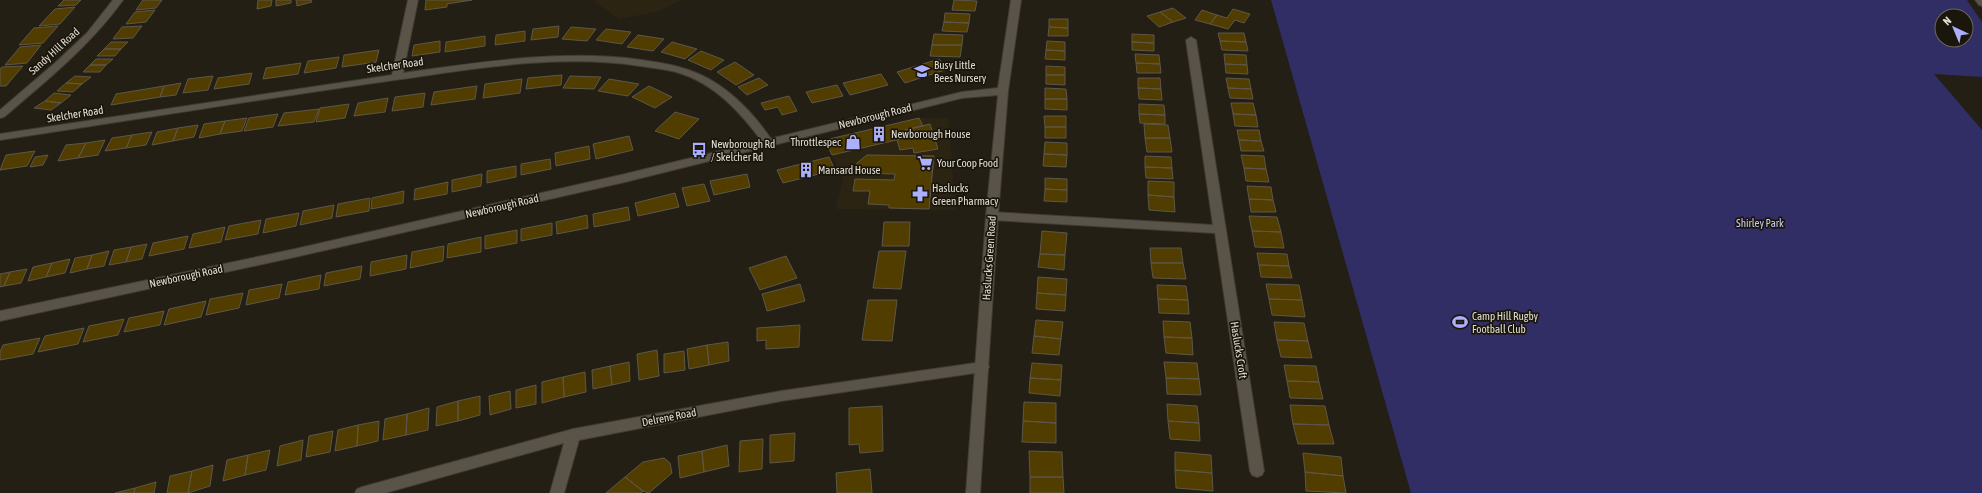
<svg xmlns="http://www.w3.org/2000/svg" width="1982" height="493" viewBox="0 0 1982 493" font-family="'Asap Condensed',sans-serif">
	<rect width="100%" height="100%" fill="#241f14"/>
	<!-- built -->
	<path fill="#2c2413" d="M593 0H681L660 11 619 19Z
		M919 118H949L955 210 836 209 843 179 825 140Z"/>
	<!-- green -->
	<path fill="#302e64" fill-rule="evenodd" d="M1271 0H1967L1982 22V77L1934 74 1982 130V493H1411ZM1942 16H1966V40H1942Z"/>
	<!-- building -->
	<path fill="#523d00" stroke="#5d574a" d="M64 0H81L76 5 58 6Z
		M143 0H162L156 8 136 10Z
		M258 0H272L271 6 257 9Z
		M276 0H291V3L276 6Z
		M296 0H311L312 2 297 6Z
		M426 0H472L447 4V7L425 10Z
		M954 0 977 1 975 11 952 10Z
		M75 7 60 24 39 26 55 9Z
		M1173 8 1186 18 1173 22 1160 12Z
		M1233 9 1250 14 1244 23 1235 20 1228 29 1210 24 1217 15 1227 18Z
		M155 10 146 22 126 24 135 12Z
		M1202 10 1217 15 1210 24 1195 20Z
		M1160 12 1173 22 1159 27 1147 16Z
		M945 13 970 14 969 23 944 22Z
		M1049 19H1068V28L1049 27Z
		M944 22 969 23 967 32 942 31Z
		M58 26 43 43 19 45 34 28Z
		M142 26 133 38 113 39 122 27Z
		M559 26 558 37 531 40 533 29Z
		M571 27 596 29 587 41 562 39Z
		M1049 27 1068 28V36H1048Z
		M606 29 631 32 622 44 596 40Z
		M525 31V41L495 45 496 35Z
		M1218 33H1244L1246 42 1220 41Z
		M934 34 963 35 962 45H932Z
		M1132 34 1154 35V43L1132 42Z
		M638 35 664 39 653 51 627 47Z
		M485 36V46L445 52 446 42Z
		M440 41V52L412 56 414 45Z
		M1047 41 1065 42V51L1046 50Z
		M1220 41 1246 42 1248 51 1222 50Z
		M111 42H128L121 49H104Z
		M672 42 697 49 685 59 661 52Z
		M1132 42 1154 43V51L1132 50Z
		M41 45 27 63 5 65 20 47Z
		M932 45H962L960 57 930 56Z
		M104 49H121L115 56H97Z
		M379 50 376 62 342 67 344 55Z
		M1046 50 1065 51V60L1045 59Z
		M701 51 724 60 711 70 688 60Z
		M1135 54 1159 55 1160 64 1136 63Z
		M1224 54 1246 55 1247 65 1225 64Z
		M339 57 336 68 304 73 308 61Z
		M96 59H113L106 65H90Z
		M939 59 948 69 905 83 897 72Z
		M735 62 754 75 736 85 717 72Z
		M301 63 298 74 263 79 266 68Z
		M1136 63 1160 64 1161 73H1137Z
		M1225 64 1247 65 1248 74 1226 73Z
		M90 65H106L100 72H83Z
		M23 66 6 86H0V69L2 67Z
		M1046 66 1065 67V75H1046Z
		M252 73 249 84 214 89 218 78Z
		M881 74 888 85 850 95 843 83Z
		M562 75 561 85 526 89 528 78Z
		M1046 75H1065V85L1046 84Z
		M75 76 91 77 82 84 66 83Z
		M213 76 208 90 183 93 188 79Z
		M570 76 601 77 594 89 563 88Z
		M759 78 768 85 747 95 738 87Z
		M1138 78H1160L1161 89 1138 88Z
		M1226 78 1249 79 1251 89 1228 88Z
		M522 79 520 93 483 98 485 84Z
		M609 79 639 84 628 96 598 91Z
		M66 83 82 84 73 92 57 91Z
		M181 83 176 95 160 97 164 86Z
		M837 85 843 96 812 103 806 92Z
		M164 86 160 97 111 105 116 94Z
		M477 86 475 99 431 105 434 92Z
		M649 86 672 97 655 108 632 97Z
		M1045 88 1066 89 1067 99H1045Z
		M1138 88 1161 89 1162 100 1139 99Z
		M1228 88 1251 89 1253 99 1230 98Z
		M54 93 71 95 61 103 45 101Z
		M425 93 423 107 392 111 395 97Z
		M789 96 797 111 782 115 778 107 765 110 761 103Z
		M388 98 385 112 354 116 358 103Z
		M1045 99H1067V110L1045 109Z
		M45 101 61 103 51 110 34 108Z
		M1231 103H1253L1256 115 1233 114Z
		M349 104 345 118 316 122 320 108Z
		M1139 104 1164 105 1165 115 1139 114Z
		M319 109 314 122 278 126 284 113Z
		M675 112 699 119 679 139 655 131Z
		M278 114 273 127 244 131 249 118Z
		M1139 114 1165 115V124L1140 123Z
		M1233 114 1256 115 1258 127 1235 126Z
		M1044 116H1066V127H1045Z
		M247 118 242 131 220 134 225 121Z
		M919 118 923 126 905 130 909 137 832 155 825 140Z
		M225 121 220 134 199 138 204 124Z
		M930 124 938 149 914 153 913 148 900 150 897 140 909 137 905 130Z
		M1144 124 1168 125 1170 138H1145Z
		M198 125 194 137 173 141 178 128Z
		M1045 127H1066V138H1045Z
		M178 128 173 141 152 145 157 132Z
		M1237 130H1259L1261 141 1239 140Z
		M152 132 146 145 126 148 132 135Z
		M132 135 126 148 105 151 112 138Z
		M629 136 633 150 596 159 593 144Z
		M1145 138H1170L1172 152H1147Z
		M105 140 98 155 78 158 86 143Z
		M1239 140 1261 141 1264 151H1241Z
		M1045 142 1067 143V155L1044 154Z
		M86 143 78 158 58 161 66 145Z
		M589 146 590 159 556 166 555 153Z
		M35 151 27 166 0 170 6 155Z
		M1044 154 1067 155 1066 167 1043 166Z
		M48 155 43 165 30 167 35 157Z
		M867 155 934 156 929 209 889 208V205L868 204 870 191H853L855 179 894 180 895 174 863 173 855 169 857 163Z
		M1241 155 1264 156 1266 169 1244 168Z
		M1145 156 1171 157 1172 168 1145 167Z
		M829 157 835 170 783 183 777 170Z
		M550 159 551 169 521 175V164Z
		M516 166V177L487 183V171Z
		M1145 167 1172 168 1173 179 1146 178Z
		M1244 168 1266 169 1269 182 1246 181Z
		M482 174 481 186 452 192V180Z
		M747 174 750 187 714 195 710 181Z
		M1045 178 1067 179V190L1045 189Z
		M1148 181 1174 182V197L1148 195Z
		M448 182 447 194 414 200 415 189Z
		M704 184 710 201 687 206 682 188Z
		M1247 186 1271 187 1273 200 1249 199Z
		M1045 189 1067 190V202L1044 201Z
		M404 191 403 203 371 209 372 198Z
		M675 193 679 207 638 216 635 203Z
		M1148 195 1174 197 1175 212 1149 210Z
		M370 198 369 211 336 217 338 204Z
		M1249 199 1273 200 1276 212H1251Z
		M334 205 332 218 300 225 303 211Z
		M628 207 630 220 594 227 593 214Z
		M299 213 296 226 263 233 266 219Z
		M587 215 588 228 557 234 556 222Z
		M1249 216 1277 217 1281 232 1252 231Z
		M261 220 258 234 225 240 229 226Z
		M884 222H910L909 246H882Z
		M552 223V235L521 241V229Z
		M225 227 221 242 189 248 193 234Z
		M517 230V243L485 249V236Z
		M1042 231 1067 233 1065 255 1040 254Z
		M1252 231 1281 232 1284 248 1255 247Z
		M188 236 184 249 149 256 153 243Z
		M481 237V252L447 258 448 244Z
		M147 244 142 259 126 262 131 247Z
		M444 246 443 261 410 268 412 252Z
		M131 247 126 262 109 265 114 250Z
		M1150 248H1181L1183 263H1151Z
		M109 251 104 266 87 269 92 255Z
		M879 251H906L901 289 873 288Z
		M1257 253 1287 254 1289 266 1259 265Z
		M1040 254 1065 255 1064 270 1038 267Z
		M92 255 87 269 70 273 75 258Z
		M407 255 406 269 370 276 371 262Z
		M786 256 797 278 760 290 749 268Z
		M70 259 65 273 46 277 52 263Z
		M52 263 46 277 28 281 33 267Z
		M1151 263H1183L1186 279 1153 278Z
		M1259 265 1289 266 1292 278 1261 277Z
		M362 266 360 279 324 286 326 273Z
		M27 269 21 283 4 286 10 272Z
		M10 272 4 286 0 287V274Z
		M321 275 319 289 285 295 288 282Z
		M1038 277 1067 279 1066 295 1037 293Z
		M282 284 279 298 246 305 249 290Z
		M800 284 805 301 767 311 762 294Z
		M1266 284 1299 285 1302 300 1269 299Z
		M1157 285 1186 286 1188 300 1158 299Z
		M243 293 239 308 206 315 210 299Z
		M1037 293 1066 295 1065 311 1036 309Z
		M1158 299 1188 300 1189 314 1159 313Z
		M1269 299 1302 300 1305 317 1272 315Z
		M868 300H897L892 341 862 340Z
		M206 301 201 317 164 325 169 309Z
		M164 311 160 325 124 332 129 318Z
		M124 319 118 335 83 342 89 326Z
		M1036 320 1063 322 1061 339 1034 336Z
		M1163 321 1190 322 1192 338 1164 337Z
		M1274 322 1304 323 1308 341 1277 340Z
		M800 325 799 347 766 349V340L757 341V328Z
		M84 328 78 344 38 352 45 336Z
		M1034 336 1061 339 1059 355 1032 353Z
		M1164 337 1192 338 1193 355 1166 353Z
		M40 338 33 354 0 360V352L3 345Z
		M1277 340 1308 341 1312 358 1281 357Z
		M728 342 729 361 709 365 707 345Z
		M707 345 709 365 689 369 687 349Z
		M657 350 659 376 639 380 637 354Z
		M684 351 685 370 664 373V354Z
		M629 362 630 381 612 385 610 366Z
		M1164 362 1197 363 1199 379 1166 378Z
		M1032 363 1062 365 1061 380 1030 378Z
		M1284 365 1316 366 1319 382 1287 381Z
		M610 366 612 385 593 389 592 370Z
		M585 372 586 392 564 397 563 377Z
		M563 377 564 397 542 403V382Z
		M1030 378 1061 380 1060 396 1029 393Z
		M1166 378 1199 379 1201 395 1167 394Z
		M1287 381 1319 382 1323 399 1290 398Z
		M536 385V404L516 408V390Z
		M510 391 511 409 490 415 489 396Z
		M480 396V415L458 421V401Z
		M458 401V421L436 426 437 407Z
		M1024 402 1056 403V423L1023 421Z
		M1167 404 1197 406 1199 423 1168 421Z
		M1290 405 1325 406 1329 425 1293 424Z
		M882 406 883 451 860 453 859 444 849 445V408Z
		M429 408 428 430 406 435 407 414Z
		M407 414 406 435 383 440 385 419Z
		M379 421 378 441 357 446 358 425Z
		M1023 421 1056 423V443L1022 442Z
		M1168 421 1199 423 1200 441 1170 439Z
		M1293 424 1329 425 1334 444H1298Z
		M358 425 357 446 335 451 338 430Z
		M333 431 330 452 306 457 309 436Z
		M795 433 794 461 770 463V435Z
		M763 439 762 469 739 472 740 441Z
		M303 440 301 460 277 466 280 446Z
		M727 445 729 466 704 472 702 451Z
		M270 450 266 470 245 475 248 455Z
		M702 451 704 472 680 478 678 456Z
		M1029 451 1062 452 1063 477H1030Z
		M1175 452 1211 455 1212 473 1175 470Z
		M1303 453 1341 457 1343 476 1305 472Z
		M248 455 245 475 223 481 227 460Z
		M664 458 670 463 672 473 649 493 643 491 625 477 643 462Z
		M213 465 210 486 188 493 192 471Z
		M870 469 872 493H837L836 473Z
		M1175 470 1212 473 1213 491 1176 488Z
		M192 471 188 493H167L170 476Z
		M1305 472 1343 476 1346 493 1306 491Z
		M625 477 643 491 641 493H606Z
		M1030 477H1063L1064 493H1030Z
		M156 482 154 493H134L135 488Z
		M135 488 134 493H115Z"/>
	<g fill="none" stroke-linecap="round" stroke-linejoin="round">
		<defs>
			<path id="street" d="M113 0H123C90 46 46 81 4 117L0 118V110L55 63 87 33Z
				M408 0H418L403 73C482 62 562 49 642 60 662 63 682 66 701 75 731 89 755 115 773 142L772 144H764C741 113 715 83 676 72 665 69 652 68 640 66 554 53 467 70 381 82 254 100 127 121 0 140V134L392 75Z
				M1975 0H1982V6L1979 5Z
				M1191 37 1196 40 1264 471 1262 475 1257 477 1252 475 1250 471 1215 233 992 220 986 216 992 212 1213 225 1186 40Z
				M982 362 987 363 989 367 987 371 982 372 781 401 579 440 564 493H550L564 443 385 493H355L357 489 362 487 573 429 781 391Z"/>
			<path id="secondary" d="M1011 0H1021L1008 91 998 216 980 493H966L986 216 998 95 962 98 625 182 295 257 0 321V311L295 249 625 174 962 92 998 88Z"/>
		</defs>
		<!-- street casing -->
		<use href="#street" stroke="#403c35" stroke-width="2"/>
		<!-- secondary casing -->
		<use href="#secondary" stroke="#403c35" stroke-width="2"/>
		<!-- street -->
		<use href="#street" fill="#5a5448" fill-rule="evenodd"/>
		<!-- secondary -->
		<use href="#secondary" fill="#5a5448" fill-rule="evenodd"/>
	</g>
	<!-- icons -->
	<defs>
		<symbol id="school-bare" viewBox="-9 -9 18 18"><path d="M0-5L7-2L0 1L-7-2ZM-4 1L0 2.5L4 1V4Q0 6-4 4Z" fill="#acaffb" stroke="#1b160b" stroke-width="2.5" paint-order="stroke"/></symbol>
		<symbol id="building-bare" viewBox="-9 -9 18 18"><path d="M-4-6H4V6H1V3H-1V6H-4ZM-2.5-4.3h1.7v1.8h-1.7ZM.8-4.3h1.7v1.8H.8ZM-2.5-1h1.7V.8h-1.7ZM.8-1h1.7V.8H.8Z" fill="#acaffb" stroke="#1b160b" stroke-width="2.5" paint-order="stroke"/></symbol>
		<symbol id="shop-bare" viewBox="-9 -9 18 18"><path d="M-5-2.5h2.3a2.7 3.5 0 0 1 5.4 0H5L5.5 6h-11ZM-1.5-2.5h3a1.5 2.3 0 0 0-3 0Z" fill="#acaffb" stroke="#1b160b" stroke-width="2.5" paint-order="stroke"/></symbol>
		<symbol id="bus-bare" viewBox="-9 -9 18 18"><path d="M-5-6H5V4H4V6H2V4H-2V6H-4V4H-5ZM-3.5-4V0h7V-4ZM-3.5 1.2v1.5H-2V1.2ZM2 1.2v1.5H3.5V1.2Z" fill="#acaffb" stroke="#1b160b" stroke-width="2.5" paint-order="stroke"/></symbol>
		<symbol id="supermarket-bare" viewBox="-9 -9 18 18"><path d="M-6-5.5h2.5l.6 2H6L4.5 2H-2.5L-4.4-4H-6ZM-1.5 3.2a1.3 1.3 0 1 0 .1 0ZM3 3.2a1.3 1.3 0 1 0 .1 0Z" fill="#acaffb" stroke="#1b160b" stroke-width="2.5" paint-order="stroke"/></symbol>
		<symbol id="pharmacy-bare" viewBox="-9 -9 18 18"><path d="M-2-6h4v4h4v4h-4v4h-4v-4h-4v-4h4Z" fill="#acaffb" stroke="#1b160b" stroke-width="2.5" paint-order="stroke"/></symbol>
		<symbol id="stadium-bare" viewBox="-9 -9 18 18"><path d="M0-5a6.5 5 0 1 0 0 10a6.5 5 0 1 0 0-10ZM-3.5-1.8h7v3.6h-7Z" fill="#acaffb" stroke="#1b160b" stroke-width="2.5" paint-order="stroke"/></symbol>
	</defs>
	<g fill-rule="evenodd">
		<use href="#school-bare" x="911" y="60" width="22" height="22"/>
		<use href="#building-bare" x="868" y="123" width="22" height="22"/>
		<use href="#shop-bare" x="842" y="131" width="22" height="22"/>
		<use href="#bus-bare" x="688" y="139" width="22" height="22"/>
		<use href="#supermarket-bare" x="914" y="152" width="22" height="22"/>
		<use href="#building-bare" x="795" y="159" width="22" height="22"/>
		<use href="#pharmacy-bare" x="909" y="183" width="22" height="22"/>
		<use href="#stadium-bare" x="1449" y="311" width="22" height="22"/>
	</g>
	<g text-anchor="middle" stroke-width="3.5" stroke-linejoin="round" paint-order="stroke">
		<!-- street labels -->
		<g font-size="11" fill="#e0ddd5" stroke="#1b160b">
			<text transform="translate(54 51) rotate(-42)" y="4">Sandy Hill Road</text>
			<text transform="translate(395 65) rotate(-8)" y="4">Skelcher Road</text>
			<text transform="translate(75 114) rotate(-9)" y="4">Skelcher Road</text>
			<text transform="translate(875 116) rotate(-14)" y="4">Newborough Road</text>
			<text transform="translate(502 206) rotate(-13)" y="4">Newborough Road</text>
			<text transform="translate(989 258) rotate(-86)" y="4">Haslucks Green Road</text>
			<text transform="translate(186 276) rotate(-12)" y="4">Newborough Road</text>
			<text transform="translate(1239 350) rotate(81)" y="4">Haslucks Croft</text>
			<text transform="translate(669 417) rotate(-11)" y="4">Delrene Road</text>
		</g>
		<!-- poi labels -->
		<g font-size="11" fill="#e0ddd5" stroke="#1b160b" text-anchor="start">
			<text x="934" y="69">Busy Little<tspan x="934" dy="13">Bees Nursery</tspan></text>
			<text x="891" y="138">Newborough House</text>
			<text x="841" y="146" text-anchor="end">Throttlespec</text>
			<text x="711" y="148">Newborough Rd<tspan x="711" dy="13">/ Skelcher Rd</tspan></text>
			<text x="937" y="167">Your Coop Food</text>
			<text x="818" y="174">Mansard House</text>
			<text x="932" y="192">Haslucks<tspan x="932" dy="13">Green Pharmacy</tspan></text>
			<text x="1472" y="320">Camp Hill Rugby<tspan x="1472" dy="13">Football Club</tspan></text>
		</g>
		<!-- park labels -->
		<g font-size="11" fill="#c9ccf9" stroke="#1b160b">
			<text x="1760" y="227">Shirley Park</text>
		</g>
	</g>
	<!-- north arrow -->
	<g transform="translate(1954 28) rotate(316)"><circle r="19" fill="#1b160b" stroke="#6a665c"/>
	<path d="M0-3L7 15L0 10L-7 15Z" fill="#acaffb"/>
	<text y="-6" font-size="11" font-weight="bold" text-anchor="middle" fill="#e0ddd5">N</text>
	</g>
</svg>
